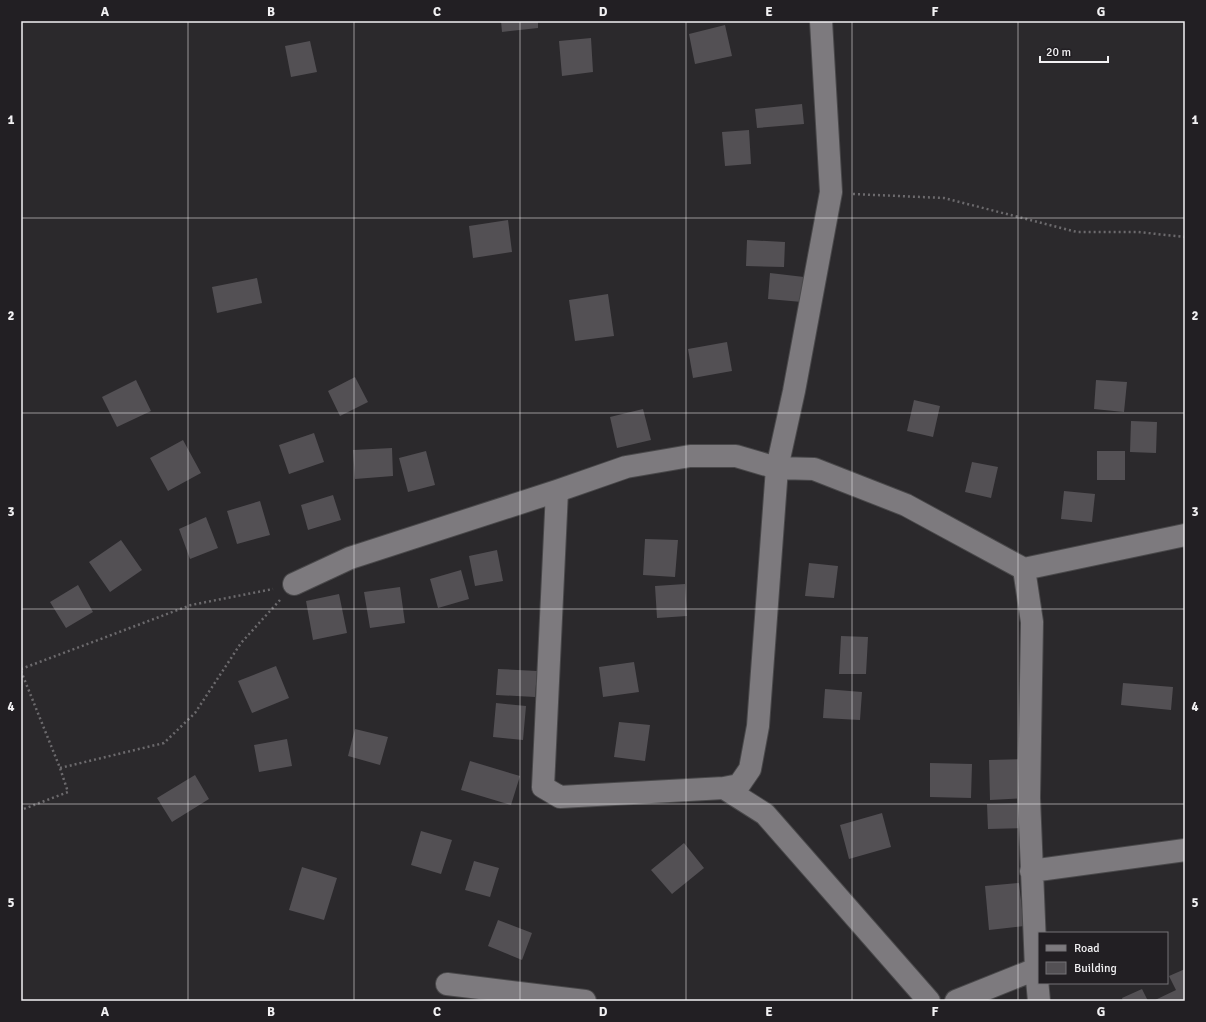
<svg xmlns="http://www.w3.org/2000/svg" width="1206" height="1022" viewBox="0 0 1206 1022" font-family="Signika,sans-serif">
	<rect width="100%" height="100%" fill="#2b292c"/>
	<!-- building -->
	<path fill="#535054" d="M501 21H538V28L502 32Z
		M725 25 732 56 695 64 689 34Z
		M591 38 593 72 562 76 559 41Z
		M310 41 317 72 291 77 285 46Z
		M802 104 804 124 757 128 755 109Z
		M749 130 751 164 725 166 722 132Z
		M508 220 512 252 473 258 469 226Z
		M747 240 785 242 784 267 746 266Z
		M770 273 804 277 802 302 768 299Z
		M257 278 262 303 217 313 212 287Z
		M608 294 614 336 575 341 569 300Z
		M727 342 732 371 693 378 688 349Z
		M355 377 368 402 340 416 328 391Z
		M136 380 151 411 117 427 102 397Z
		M1096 380 1127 382 1124 412 1094 409Z
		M914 400 940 406 933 437 907 431Z
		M643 409 651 440 617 448 610 417Z
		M1131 421 1157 422 1156 453 1130 452Z
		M314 433 324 462 289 474 279 445Z
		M183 440 201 473 168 491 150 458Z
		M392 448 393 476 355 479 353 450Z
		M426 451 435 485 408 492 399 458Z
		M1097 451H1125V480H1097Z
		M972 462 998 467 991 498 965 492Z
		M1064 491 1095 494 1092 522 1061 519Z
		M333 495 341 520 308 530 301 505Z
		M260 501 270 535 237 544 227 511Z
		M206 517 218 548 190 559 179 529Z
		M645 539 678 540 675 577 643 575Z
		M121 540 142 570 110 592 89 562Z
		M497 550 503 581 475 586 469 556Z
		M809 563 838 566 834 598 805 596Z
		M461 570 469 599 438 608 430 579Z
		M685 584 687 616 657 618 655 586Z
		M78 585 93 612 66 628 50 602Z
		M400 587 405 623 370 628 364 592Z
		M339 594 347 633 313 640 306 601Z
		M841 636 868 637 866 674H839Z
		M634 662 639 692 603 697 599 667Z
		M276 666 289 698 252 713 238 681Z
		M498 669 537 671 535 697 496 695Z
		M1123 683 1173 687 1171 710 1121 705Z
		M825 689 862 692 860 720 823 718Z
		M496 703 526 706 523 740 493 737Z
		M619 722 650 725 645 761 614 757Z
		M355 729 388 737 380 765 348 756Z
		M287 739 292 766 259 772 254 745Z
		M1025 759 1027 798 990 800 989 760Z
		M470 761 520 776 511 805 461 790Z
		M930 763 972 764 971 798 930 797Z
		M195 775 209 799 172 822 157 798Z
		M1024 803V828L988 829 987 804Z
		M882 813 891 847 849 859 840 825Z
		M421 831 452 840 441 874 411 865Z
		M684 843 704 868 672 894 651 870Z
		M474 861 499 868 490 897 465 890Z
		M302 867 337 878 324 920 289 910Z
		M1019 883 1024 926 989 930 985 886Z
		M498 920 532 933 522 960 488 946Z
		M1185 969V1001H1153L1176 990 1169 976Z
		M1142 989 1148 1001H1123L1122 998Z"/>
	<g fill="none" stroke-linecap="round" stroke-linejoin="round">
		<defs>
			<path id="minor" d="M557 491 543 787 560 797 724 788 739 785 750 769 758 726 777 468 794 391 831 192 821 21
				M1024 569 1185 535
				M294 584 350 558 557 491 626 467 690 456H736L777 468 814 469 906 505 1024 569 1032 622 1029 798 1036 969 1039 1001
				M724 788 765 814 929 1001
				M1031 871 1185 850
				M447 984 585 1001
				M956 1001 1036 969"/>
		</defs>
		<!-- minor casing -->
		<use href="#minor" stroke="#49484a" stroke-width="24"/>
		<!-- path -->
		<path stroke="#6c6a6d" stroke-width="2.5" stroke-dasharray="2 3" stroke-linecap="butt" d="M853 194 944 198 1077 232H1138L1185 237
			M21 669 191 605 273 589
			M21 671 60 768 68 792 21 810
			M60 768 164 743 195 713 241 643 280 600"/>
		<!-- minor -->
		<use href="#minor" stroke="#7d7a7e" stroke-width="22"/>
	</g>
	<!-- grid -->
	<path fill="none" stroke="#f2f1f3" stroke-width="1" stroke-opacity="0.55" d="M188 21V1001M354 21V1001M520 21V1001M686 21V1001M852 21V1001M1018 21V1001M21 218H1185M21 413H1185M21 609H1185M21 804H1185"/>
	<!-- border -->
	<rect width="1206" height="1022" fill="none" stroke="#221f23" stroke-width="44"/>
	<!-- legend -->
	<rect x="1038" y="932" width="130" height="52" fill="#221f23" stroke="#757376"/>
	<rect x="1046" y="945" width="20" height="6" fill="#7d7a7e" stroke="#757376"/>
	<text x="1074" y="952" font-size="12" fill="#f2f1f3">Road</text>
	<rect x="1046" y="962" width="20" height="12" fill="#535054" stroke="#757376"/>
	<text x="1074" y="972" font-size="12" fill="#f2f1f3">Building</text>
	<!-- scale -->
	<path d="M1040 56v6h68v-6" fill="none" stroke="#f2f1f3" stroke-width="2"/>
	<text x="1046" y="56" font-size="12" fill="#f2f1f3" stroke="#221f23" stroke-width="3" paint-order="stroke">20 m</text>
	<rect x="22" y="22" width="1162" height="978" fill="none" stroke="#f2f1f3" stroke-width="1.5"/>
	<g font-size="13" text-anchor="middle" font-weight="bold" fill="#f2f1f3">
		<text x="105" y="16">A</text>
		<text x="271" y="16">B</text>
		<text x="437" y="16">C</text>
		<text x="603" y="16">D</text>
		<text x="769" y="16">E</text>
		<text x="935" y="16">F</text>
		<text x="1101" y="16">G</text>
		<text x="11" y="124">1</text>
		<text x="1195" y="124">1</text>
		<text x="11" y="320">2</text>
		<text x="1195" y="320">2</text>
		<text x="11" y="516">3</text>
		<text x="1195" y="516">3</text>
		<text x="11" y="711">4</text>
		<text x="1195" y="711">4</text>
		<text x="11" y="907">5</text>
		<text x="1195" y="907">5</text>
		<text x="105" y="1016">A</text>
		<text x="271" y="1016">B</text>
		<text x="437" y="1016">C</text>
		<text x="603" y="1016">D</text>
		<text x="769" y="1016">E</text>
		<text x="935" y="1016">F</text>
		<text x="1101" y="1016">G</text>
	</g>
</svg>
